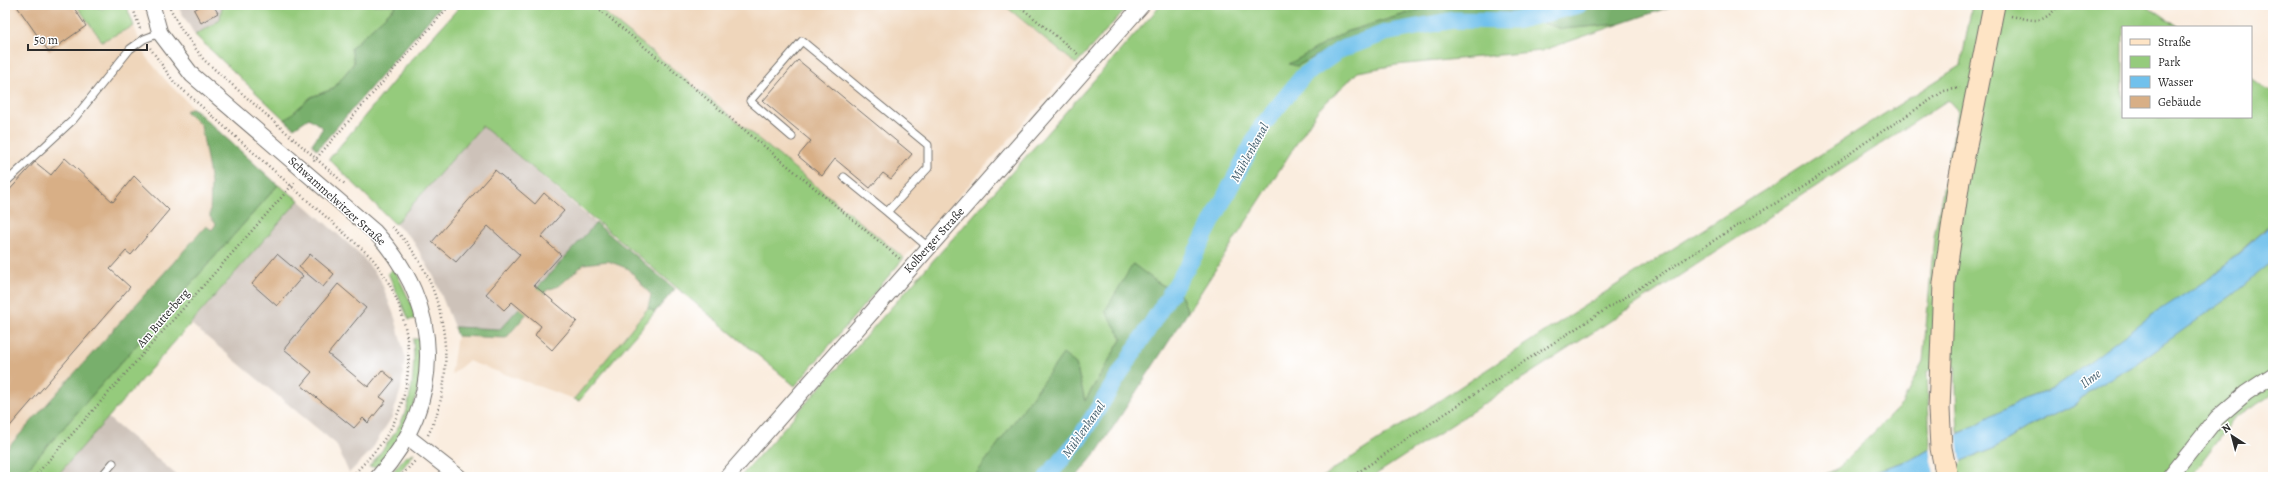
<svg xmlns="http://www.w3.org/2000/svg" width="2278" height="482" viewBox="0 0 2278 482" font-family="Alegreya,serif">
	<rect width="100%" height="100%" fill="#fff"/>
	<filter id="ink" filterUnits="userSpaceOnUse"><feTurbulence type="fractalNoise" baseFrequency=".025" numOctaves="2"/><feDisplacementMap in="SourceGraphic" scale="8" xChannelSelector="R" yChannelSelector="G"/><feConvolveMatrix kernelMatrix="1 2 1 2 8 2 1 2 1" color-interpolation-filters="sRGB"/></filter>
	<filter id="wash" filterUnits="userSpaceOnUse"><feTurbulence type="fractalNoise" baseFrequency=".012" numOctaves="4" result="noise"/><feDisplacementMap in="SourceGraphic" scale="16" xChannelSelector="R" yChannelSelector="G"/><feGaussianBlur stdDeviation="0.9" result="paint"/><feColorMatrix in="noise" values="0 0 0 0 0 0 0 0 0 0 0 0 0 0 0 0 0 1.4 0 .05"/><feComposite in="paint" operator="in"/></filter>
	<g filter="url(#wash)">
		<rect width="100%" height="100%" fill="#faeddf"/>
		<!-- built -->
		<path fill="#efd6bb" d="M5 5H76L102 41 134 26 146 57 169 84 193 108 186 111 201 125 211 182 210 217 216 224 212 230 206 226 5 451Z
			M595 5H1004L1076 64 904 258Z
			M608 261 629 269 646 286 651 295 648 308 574 399 468 361 451 375 457 336 506 338 547 290 559 285 584 264Z"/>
		<!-- industrial -->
		<path fill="#cdc2b9" d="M177 5H222L220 20 195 35Z
			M482 126 596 223 500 329 454 327 434 277 412 239 395 224Z
			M299 200 360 254 380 279 395 318 405 356 401 389 392 417 370 452 349 473 336 444 191 324Z
			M108 418 179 477H56Z"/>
		<!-- green -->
		<path fill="#95cb7c" stroke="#607b54" d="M76 5H89L103 9 109 5H126L134 26 102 41Z
			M222 5H397L351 48 354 63 333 89 311 97 285 120 195 35 220 20Z
			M461 5H595L904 258 795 386 482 126 395 224 329 159 408 64Z
			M1004 5H1129L1076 64Z
			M1161 5H1470L1422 9 1345 32 1297 66 1351 38 1427 17 1510 12 1562 29 1620 24 1541 51 1396 65 1358 72 1318 110 1188 312 1181 295 1157 282 1132 264 1122 338 1085 401 1076 364 1063 355 974 477H740Z
			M1972 5H2146L2178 27H2123V117H2251V78L2273 93V217L2268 226 2213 276 2053 389 2020 401 1973 427 1958 433 1955 366 1927 371 1930 449 1910 460 1856 477H1820L1838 468 1902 404 1923 361 1934 237 1958 111 1948 100 1372 477H1322L1644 267 1961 65Z
			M278 185 299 200 56 477H20Z
			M2273 261V394L2234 419 2190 477H1929L1961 461 1995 448 2026 429 2074 405 2088 392 2134 365Z
			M394 268 418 318 409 320 388 273Z
			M648 308 655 312 579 401 574 399Z
			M413 339H421C426 370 414 414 398 440 392 450 384 458 377 467H369C380 453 391 440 400 424 413 400 415 365 413 339Z
			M414 453 396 477H388L405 457Z"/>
		<!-- forest -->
		<path fill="#78af6c" stroke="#526d4c" d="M397 5H442L317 150 312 144 323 128 309 118 294 128 285 120 311 97 333 89 354 63 351 48Z
			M1470 5H1675L1620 24 1562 29 1510 12 1427 17 1351 38 1297 66 1289 64 1345 32 1422 9Z
			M193 108 278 185 20 477H5V451L206 226 212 230 216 224 210 217 211 182 201 125 185 111Z
			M596 223 675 289 655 312 648 308 651 295 629 269 608 261 584 264 559 286 547 290 506 338 457 336 454 327 500 329Z
			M1133 264 1157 282 1181 295 1188 312 1097 452 1076 477H974L1063 354 1076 364 1085 401 1122 338 1105 311Z"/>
		<!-- water -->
		<path fill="#71c1ec" stroke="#4e768c" d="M2273 223V261L2231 296 2134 365 2088 392 2074 405 2026 429 1995 448 1961 461 1929 477H1856L1910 460 2020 401 2053 389 2149 317 2213 276Z"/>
		<!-- pier -->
		<path fill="#faeddf" d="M1957 431 1961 463 1934 475 1930 447Z"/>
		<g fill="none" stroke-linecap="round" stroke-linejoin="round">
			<!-- canal -->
			<path stroke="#71c1ec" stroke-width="17" d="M1047 477 1079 439 1194 256 1262 126 1303 76 1340 50 1385 33 1454 20 1515 21 1579 5"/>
		</g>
		<g id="blocks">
			<!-- building -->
			<path fill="#d8af86" d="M16 5H72L86 26 49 52Z
				M202 5H213L218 13 201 23 194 10Z
				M798 60 912 154 891 179 883 173 870 188 835 159 822 176 798 156 811 141 763 101Z
				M65 158 113 202 134 176 169 210 131 255 126 251 110 269 130 287 5 432V195L35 162 51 175Z
				M495 170 535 204 544 193 564 211 541 237 561 255 534 285 577 321 552 350 535 335 541 326 512 302 504 310 486 294 520 255 488 226 456 262 432 242Z
				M277 254 303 276 277 306 252 284Z
				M310 254 334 274 323 287 299 267Z
				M338 284 366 308 328 354 368 387 382 370 394 380 380 397 386 401 368 423 363 418 354 428 301 385 312 372 284 349Z"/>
		</g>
	</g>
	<g filter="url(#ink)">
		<use href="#blocks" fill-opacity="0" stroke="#736f6a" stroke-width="1"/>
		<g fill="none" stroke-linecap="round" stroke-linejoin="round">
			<defs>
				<path id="lane" d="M792 137 750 101 802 41 928 145V168L887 212 928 247
					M844 177 887 212
					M5 183 73 120 130 49 144 39 160 33
					M101 477 113 463"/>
				<path id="street" d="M152 5 160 33 192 75 375 232C444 306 445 402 378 477
					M408 437 459 477
					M727 477 1142 5
					M2170 477 2217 418 2246 393 2273 375"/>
				<path id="secondary" d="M1947 477 1941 448 1939 409 1944 283 1959 181 1994 5"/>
			</defs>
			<!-- lane casing -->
			<use href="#lane" stroke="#736f6a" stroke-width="9"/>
			<!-- street casing -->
			<use href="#street" stroke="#736f6a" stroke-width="17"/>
			<!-- secondary casing -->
			<use href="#secondary" stroke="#736f6a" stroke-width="23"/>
			<!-- path -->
			<path stroke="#736f6a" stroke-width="2.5" stroke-dasharray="1 3" stroke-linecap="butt" d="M132 5 140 29
				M594 5 900 259
				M1018 5 1079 55
				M170 8 181 29 204 60 346 185
				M2011 16C2035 20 2041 26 2059 5
				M150 48 174 82 370 256C415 308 423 388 380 445 371 456 361 467 351 477
				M314 161 450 5
				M392 227C446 277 461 371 428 435
				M34 477 295 182
				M400 477 415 461
				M1351 477 1500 377 1735 227 1810 183 1863 144 1944 91 1960 88"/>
			<!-- lane -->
			<use href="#lane" stroke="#fff" stroke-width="7"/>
			<!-- street -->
			<use href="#street" stroke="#fff" stroke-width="15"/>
			<!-- secondary -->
			<use href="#secondary" stroke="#fee4c5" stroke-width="21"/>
		</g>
	</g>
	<g text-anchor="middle" stroke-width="3" stroke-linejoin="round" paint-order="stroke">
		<!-- street labels -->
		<g font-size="12" fill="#2b2b2b" stroke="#fff">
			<text transform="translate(337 201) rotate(42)" y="4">Schwammelwitzer Straße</text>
			<text transform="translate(934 240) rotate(-48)" y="4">Kolberger Straße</text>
			<text transform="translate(163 318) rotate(-49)" y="4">Am Butterberg</text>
		</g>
		<!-- water labels -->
		<g font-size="13" font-style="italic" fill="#44606f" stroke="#fff">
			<text transform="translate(1249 152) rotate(-61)" y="5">Mühlenkanal</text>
			<text transform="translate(2090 378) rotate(-37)" y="5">Ilme</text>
			<text transform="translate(1083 429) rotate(-55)" y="5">Mühlenkanal</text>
		</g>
	</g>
	<!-- margin -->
	<rect width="2278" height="482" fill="none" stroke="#fff" stroke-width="20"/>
	<!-- legend -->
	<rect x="2122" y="26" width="130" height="92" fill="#ffffff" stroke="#aaaaaa"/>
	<rect x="2130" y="39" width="20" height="6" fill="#fee4c5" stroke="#aaaaaa"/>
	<text x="2158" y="46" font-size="12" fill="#2b2b2b">Straße</text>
	<rect x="2130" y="56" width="20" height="12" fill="#95cb7c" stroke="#aaaaaa"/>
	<text x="2158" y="66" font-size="12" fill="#2b2b2b">Park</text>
	<rect x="2130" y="76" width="20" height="12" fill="#71c1ec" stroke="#aaaaaa"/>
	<text x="2158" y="86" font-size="12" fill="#2b2b2b">Wasser</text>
	<rect x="2130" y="96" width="20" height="12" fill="#d8af86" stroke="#aaaaaa"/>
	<text x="2158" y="106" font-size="12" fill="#2b2b2b">Gebäude</text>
	<!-- north arrow -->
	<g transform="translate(2232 436) rotate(324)" stroke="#ffffff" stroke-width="3" paint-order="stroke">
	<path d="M0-3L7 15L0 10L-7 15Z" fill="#2b2b2b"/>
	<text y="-6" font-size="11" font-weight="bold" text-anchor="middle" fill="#2b2b2b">N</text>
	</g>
	<!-- scale -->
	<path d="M28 44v6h119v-6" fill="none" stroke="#2b2b2b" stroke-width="2"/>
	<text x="34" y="44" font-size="12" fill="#2b2b2b" stroke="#ffffff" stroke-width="3" paint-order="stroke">50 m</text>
</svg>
